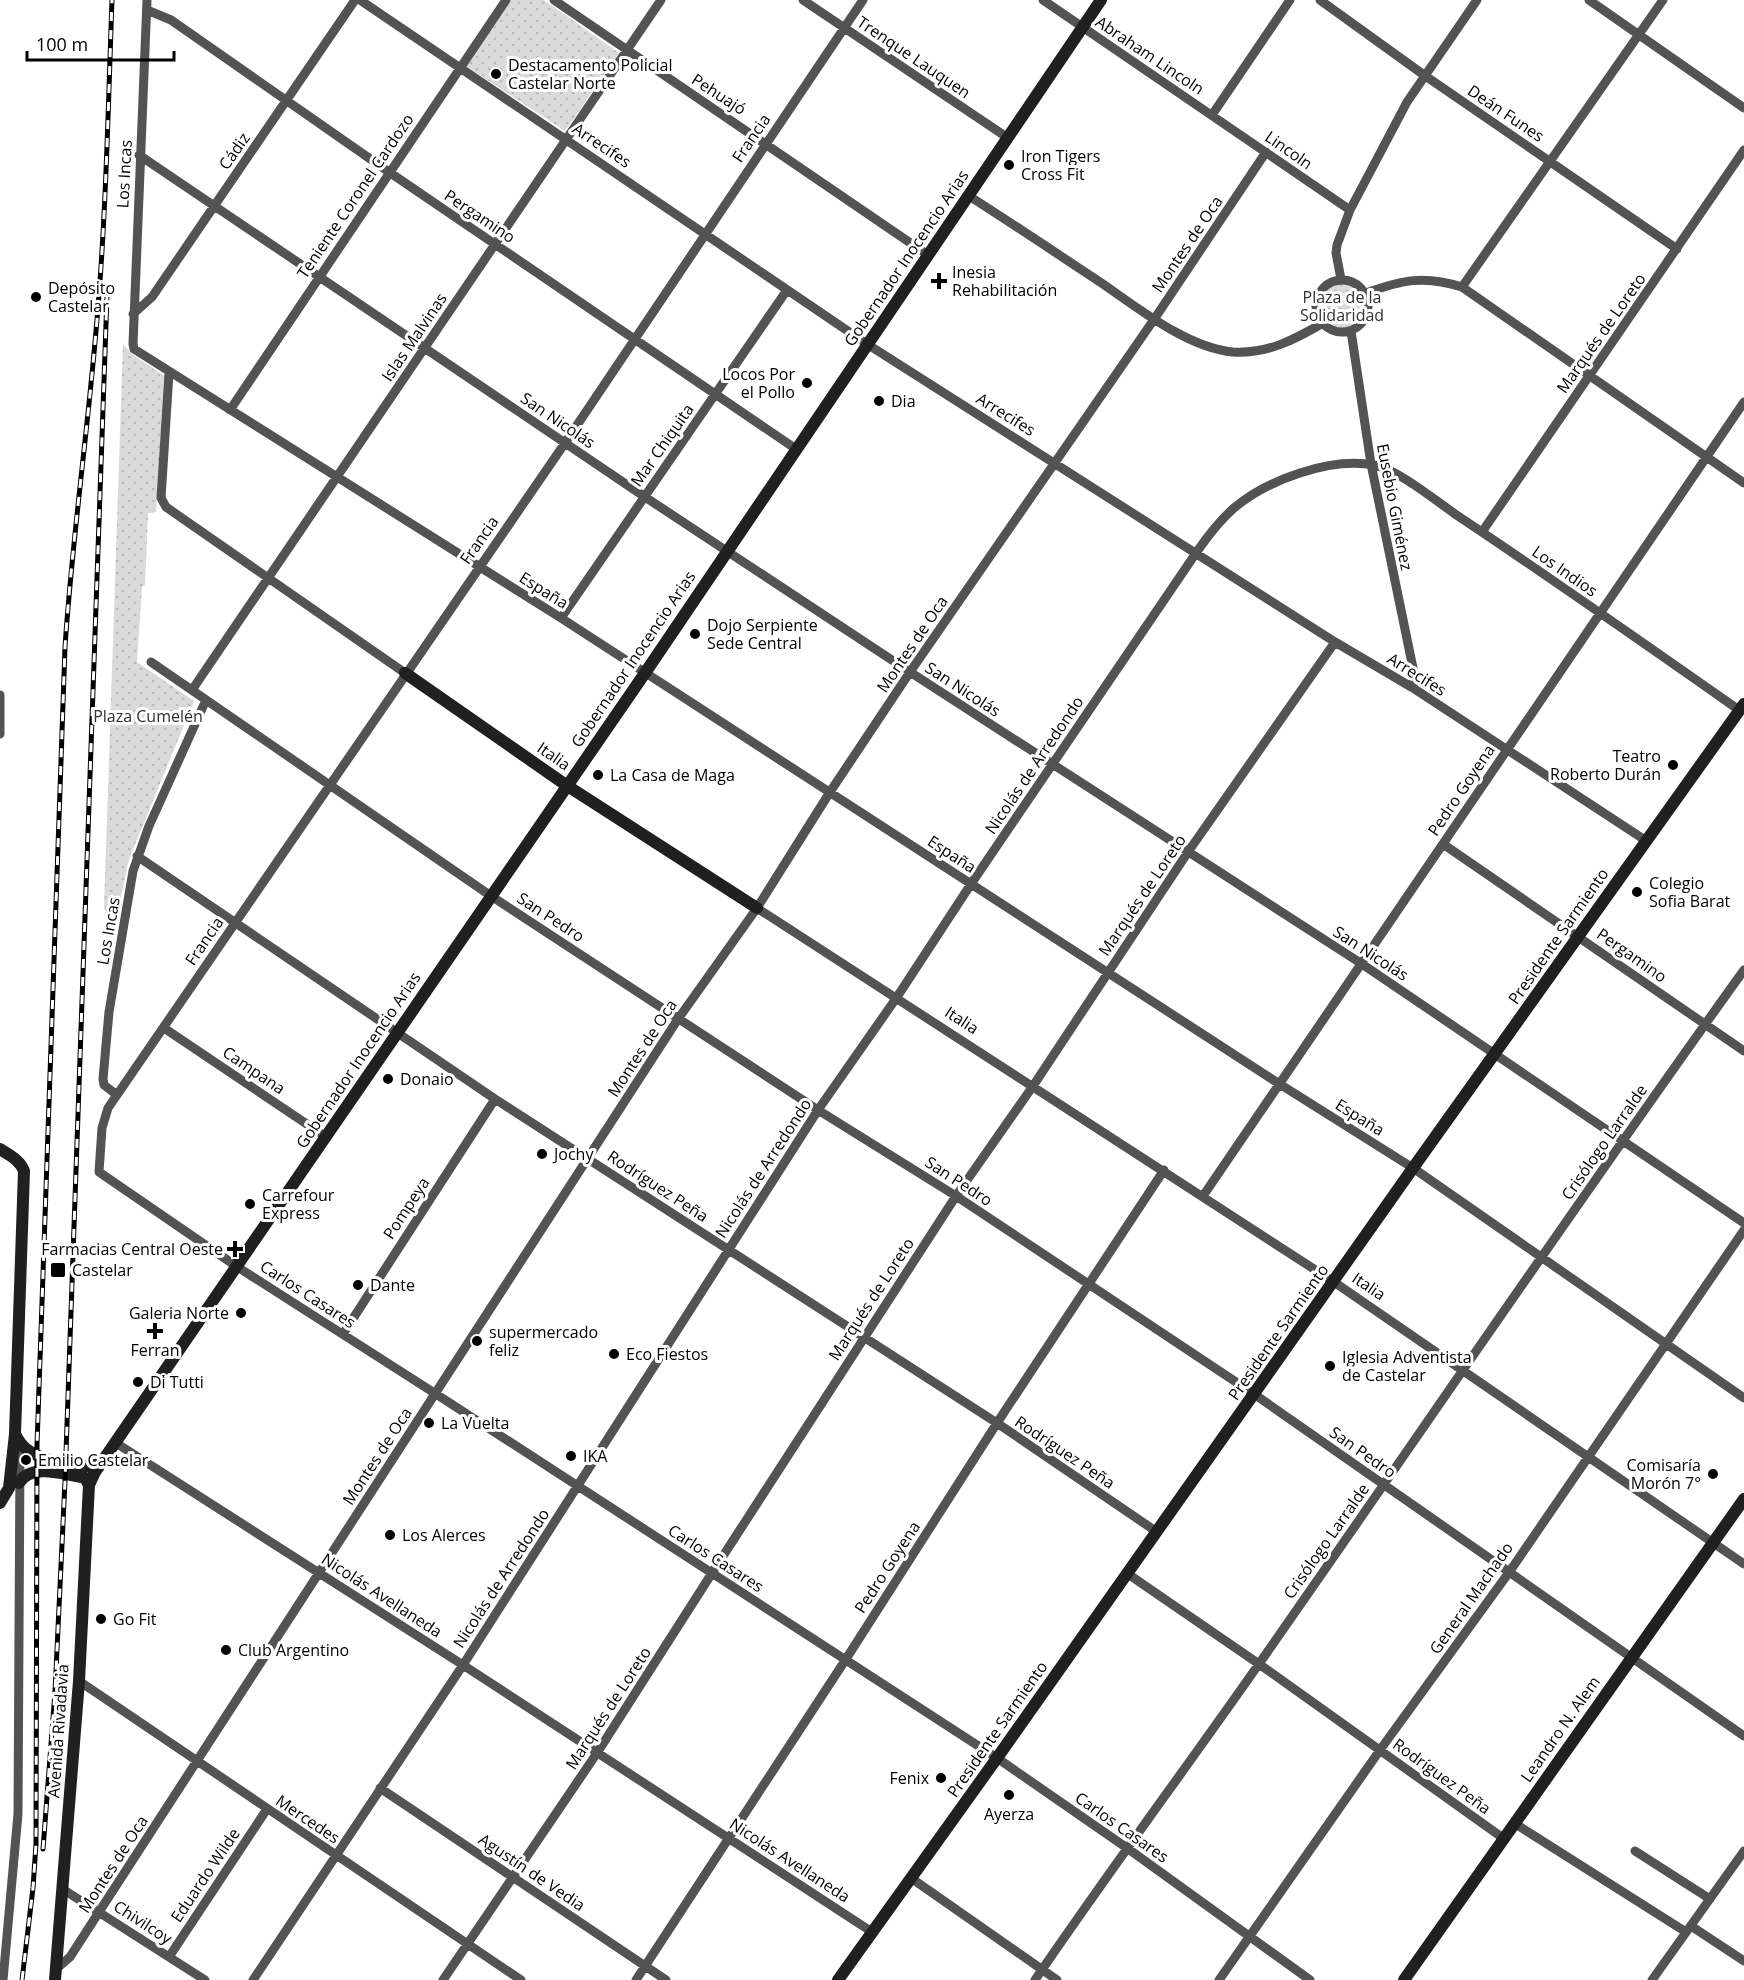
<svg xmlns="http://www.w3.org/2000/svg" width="1744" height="1980" viewBox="0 0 1744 1980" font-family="'Open Sans',sans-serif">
	<defs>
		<pattern id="park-dots" width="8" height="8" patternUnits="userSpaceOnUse" patternTransform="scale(1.5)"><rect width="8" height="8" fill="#dadada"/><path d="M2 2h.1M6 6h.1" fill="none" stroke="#b9b9b9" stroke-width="1.8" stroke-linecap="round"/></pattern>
	</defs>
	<rect width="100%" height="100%" fill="#fff"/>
	<!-- park -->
	<path fill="url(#park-dots)" d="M511 0H544L619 53 565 131 466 66Z
		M1318 306a24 24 0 1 1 48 0a24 24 0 1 1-48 0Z
		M123 344 132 354 164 376 156 512 148 513 145 585 142 587 137 662 194 701 129 859 113 934 104 907Z"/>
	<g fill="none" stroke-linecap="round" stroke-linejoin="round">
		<!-- street -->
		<path stroke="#535353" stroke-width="9" d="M147 0 133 344 134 349 561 618 1278 1083 1413 1168 1744 1398
			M360 0 867 344 1335 642 1413 688 1645 840
			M554 0 928 255
			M803 0 1008 138
			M863 0 565 443 108 1108 102 1128 99 1172 236 1266 436 1394 997 1758 1127 1848 1310 1980
			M1043 0 1350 210
			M1320 0 1424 75 1677 249
			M1589 0 1744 108
			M147 10 171 20 389 172 796 449
			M1212 115 1290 0
			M139 155 645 497 910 672 1362 964 1744 1223
			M969 196C1013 224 1056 253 1100 282 1137 307 1187 348 1233 352 1267 354 1294 340 1323 323
			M1341 279 1336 253 1337 245 1350 210 1407 102 1477 0
			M1316 306a26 26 0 1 1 52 0a26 26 0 1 1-52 0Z
			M1462 287 1663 0
			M1366 293C1402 280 1424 275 1462 287L1744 483
			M133 314 152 297 355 0
			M1351 331 1371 464 1414 673 1413 688
			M169 373 161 498 166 507 405 673
			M230 410 506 0
			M1482 532 1744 150
			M561 618 787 290
			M151 662 491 896 818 1110 956 1196 1254 1394 1744 1736
			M192 690 661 0
			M0 695V734
			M1443 844 1744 1051
			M137 856 495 1099 997 1423 1157 1532
			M757 908 1334 1282 1744 1564
			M164 1028 326 1137
			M117 1095 104 1085 103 1079 109 1012 133 871 149 826 206 700
			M1203 1196 1744 402
			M343 1334 495 1099
			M116 1443 463 1665 872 1932
			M1128 1574 1259 1664 1503 1838
			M79 1681 521 1980
			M380 1788 666 1980
			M1514 1823 1686 1932
			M1635 1851 1710 1899
			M911 1878 1057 1980
			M64 1890 205 1980
			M1691 1926 1744 1961
			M169 1957 267 1809
			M56 1969 70 1957 99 1912 678 1019 757 908 830 792 910 672 1155 318 1266 152
			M3 1980 18 1814 20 1454 16 1440
			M253 1980 463 1665 818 1110 897 997 971 884 1196 553C1207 537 1219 521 1234 508 1267 480 1330 457 1374 465 1397 469 1435 500 1455 514 1551 578 1645 644 1739 710
			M443 1980 597 1753 712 1573 956 1196 1033 1086 1188 852 1335 642
			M636 1980 846 1659 997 1423 1164 1170
			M1035 1980C1108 1873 1186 1768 1261 1661 1422 1431 1580 1198 1744 970
			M1219 1980 1380 1750 1510 1571 1744 1230
			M1652 1980 1744 1851"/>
		<!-- secondary -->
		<path stroke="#202020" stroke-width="12" d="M405 673 566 785 757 908
			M0 1149C9 1155 20 1160 24 1171L15 1434 9 1488 0 1503
			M15 1434C17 1438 20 1443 23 1446 36 1460 86 1473 102 1462
			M19 1483C31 1463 63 1474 82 1477L85 1478 89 1485
			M55 1980 79 1681 89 1485 95 1472 645 673 1101 0
			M838 1980 997 1758 1413 1168 1744 704
			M1404 1980 1744 1499"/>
		<defs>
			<path id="rail" d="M43 1849 55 1692 65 1481 107 296
				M22 1980 33 1888 36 1844 37 1445 65 647C72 541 87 437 96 331 106 221 108 110 112 0"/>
		</defs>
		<!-- rail casing -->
		<use href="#rail" stroke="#000" stroke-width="5"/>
		<!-- rail -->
		<use href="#rail" stroke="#fff" stroke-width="3" stroke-dasharray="9" stroke-linecap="butt"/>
	</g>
	<!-- markers -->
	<g fill="#000" stroke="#fff" stroke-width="2">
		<circle cx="496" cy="74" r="6"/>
		<circle cx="1009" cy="165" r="6"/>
		<path d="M936 272h6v6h6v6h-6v6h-6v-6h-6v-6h6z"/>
		<circle cx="36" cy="297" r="6"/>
		<circle cx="807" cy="383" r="6"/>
		<circle cx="879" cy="401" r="6"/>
		<circle cx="695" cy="634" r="6"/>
		<circle cx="1673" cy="765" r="6"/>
		<circle cx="598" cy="775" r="6"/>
		<circle cx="1637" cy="892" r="6"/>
		<circle cx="388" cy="1079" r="6"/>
		<circle cx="542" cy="1154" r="6"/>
		<circle cx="250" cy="1204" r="6"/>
		<path d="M232 1240h6v6h6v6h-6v6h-6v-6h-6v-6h6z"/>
		<rect x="50" y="1262" width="16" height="16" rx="3"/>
		<circle cx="358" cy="1285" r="6"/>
		<circle cx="241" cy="1313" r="6"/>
		<path d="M152 1322h6v6h6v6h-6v6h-6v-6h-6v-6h6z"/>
		<circle cx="477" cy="1341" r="6"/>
		<circle cx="614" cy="1354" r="6"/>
		<circle cx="1330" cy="1366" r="6"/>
		<circle cx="138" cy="1382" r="6"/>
		<circle cx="429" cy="1423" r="6"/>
		<circle cx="571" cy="1456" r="6"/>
		<circle cx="26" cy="1460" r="6"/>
		<circle cx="1713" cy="1474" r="6"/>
		<circle cx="390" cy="1535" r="6"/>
		<circle cx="101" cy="1619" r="6"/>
		<circle cx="226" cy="1650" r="6"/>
		<circle cx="941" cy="1778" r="6"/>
		<circle cx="1009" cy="1795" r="6"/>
	</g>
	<g text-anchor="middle" stroke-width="6" stroke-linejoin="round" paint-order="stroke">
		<!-- street labels -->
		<g font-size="16" fill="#000" stroke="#fff">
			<text transform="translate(1150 55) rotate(34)" y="6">Abraham Lincoln</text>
			<text transform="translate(914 57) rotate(34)" y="6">Trenque Lauquen</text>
			<text transform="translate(719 94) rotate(33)" y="6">Pehuajó</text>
			<text transform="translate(1506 113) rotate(34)" y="6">Deán Funes</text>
			<text transform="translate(751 138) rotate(-56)" y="6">Francia</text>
			<text transform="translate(602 145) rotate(34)" y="6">Arrecifes</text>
			<text transform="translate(1289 150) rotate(35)" y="6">Lincoln</text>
			<text transform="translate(234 151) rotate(-55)" y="6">Cádiz</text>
			<text transform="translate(124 174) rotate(-87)" y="6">Los Incas</text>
			<text transform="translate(355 196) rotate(-56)" y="6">Teniente Coronel Cardozo</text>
			<text transform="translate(480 216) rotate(34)" y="6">Pergamino</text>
			<text transform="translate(1187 244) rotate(-56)" y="6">Montes de Oca</text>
			<text transform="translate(906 258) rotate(-56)" y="6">Gobernador Inocencio Arias</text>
			<text transform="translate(1601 333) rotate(-55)" y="6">Marqués de Loreto</text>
			<text transform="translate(414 337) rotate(-56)" y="6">Islas Malvinas</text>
			<text transform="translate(1006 414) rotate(32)" y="6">Arrecifes</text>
			<text transform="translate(558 420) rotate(34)" y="6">San Nicolás</text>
			<text transform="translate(662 445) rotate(-55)" y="6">Mar Chiquita</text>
			<text transform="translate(1395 507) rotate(79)" y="6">Eusebio Giménez</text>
			<text transform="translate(479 540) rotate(-55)" y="6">Francia</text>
			<text transform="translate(1565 571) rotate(35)" y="6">Los Indios</text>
			<text transform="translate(544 590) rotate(32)" y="6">España</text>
			<text transform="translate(912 644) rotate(-56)" y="6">Montes de Oca</text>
			<text transform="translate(633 659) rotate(-56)" y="6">Gobernador Inocencio Arias</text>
			<text transform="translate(1417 674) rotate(32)" y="6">Arrecifes</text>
			<text transform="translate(963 689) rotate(33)" y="6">San Nicolás</text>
			<text transform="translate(554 756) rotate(35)" y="6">Italia</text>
			<text transform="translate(1034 765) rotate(-56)" y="6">Nicolás de Arredondo</text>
			<text transform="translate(1461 790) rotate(-56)" y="6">Pedro Goyena</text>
			<text transform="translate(952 854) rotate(33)" y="6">España</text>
			<text transform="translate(1142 895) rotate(-56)" y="6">Marqués de Loreto</text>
			<text transform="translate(551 917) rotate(33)" y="6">San Pedro</text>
			<text transform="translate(108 931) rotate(-80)" y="6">Los Incas</text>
			<text transform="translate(1558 936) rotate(-55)" y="6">Presidente Sarmiento</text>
			<text transform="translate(204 941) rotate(-56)" y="6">Francia</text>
			<text transform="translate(1371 953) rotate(33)" y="6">San Nicolás</text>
			<text transform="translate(1632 955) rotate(35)" y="6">Pergamino</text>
			<text transform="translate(962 1020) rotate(33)" y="6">Italia</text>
			<text transform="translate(642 1048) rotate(-57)" y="6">Montes de Oca</text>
			<text transform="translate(358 1060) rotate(-56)" y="6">Gobernador Inocencio Arias</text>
			<text transform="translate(254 1070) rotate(34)" y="6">Campana</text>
			<text transform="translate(1360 1117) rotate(32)" y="6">España</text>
			<text transform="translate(1604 1142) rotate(-55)" y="6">Crisólogo Larralde</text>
			<text transform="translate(763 1168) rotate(-57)" y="6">Nicolás de Arredondo</text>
			<text transform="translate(959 1181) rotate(33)" y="6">San Pedro</text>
			<text transform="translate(658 1186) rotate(33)" y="6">Rodríguez Peña</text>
			<text transform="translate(406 1208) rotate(-57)" y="6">Pompeya</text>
			<text transform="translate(1369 1286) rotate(34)" y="6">Italia</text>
			<text transform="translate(308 1294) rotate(33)" y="6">Carlos Casares</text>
			<text transform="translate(871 1299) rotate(-57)" y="6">Marqués de Loreto</text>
			<text transform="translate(1278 1332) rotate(-55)" y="6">Presidente Sarmiento</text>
			<text transform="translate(1065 1452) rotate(34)" y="6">Rodríguez Peña</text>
			<text transform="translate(1363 1452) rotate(35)" y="6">San Pedro</text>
			<text transform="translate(377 1456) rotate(-57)" y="6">Montes de Oca</text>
			<text transform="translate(1326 1541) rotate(-55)" y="6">Crisólogo Larralde</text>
			<text transform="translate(716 1558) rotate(33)" y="6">Carlos Casares</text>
			<text transform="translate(887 1567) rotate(-57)" y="6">Pedro Goyena</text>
			<text transform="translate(501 1578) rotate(-57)" y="6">Nicolás de Arredondo</text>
			<text transform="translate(382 1595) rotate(33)" y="6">Nicolás Avellaneda</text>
			<text transform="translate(1471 1598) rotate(-55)" y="6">General Machado</text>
			<text transform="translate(608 1708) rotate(-57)" y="6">Marqués de Loreto</text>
			<text transform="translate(997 1729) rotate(-55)" y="6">Presidente Sarmiento</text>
			<text transform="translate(1560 1729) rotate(-55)" y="6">Leandro N. Alem</text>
			<text transform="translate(58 1731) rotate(-86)" y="6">Avenida Rivadavia</text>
			<text transform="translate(1442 1776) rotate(36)" y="6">Rodríguez Peña</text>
			<text transform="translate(308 1819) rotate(34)" y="6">Mercedes</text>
			<text transform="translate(1122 1827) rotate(35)" y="6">Carlos Casares</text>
			<text transform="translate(790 1860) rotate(33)" y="6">Nicolás Avellaneda</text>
			<text transform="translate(113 1864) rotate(-57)" y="6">Montes de Oca</text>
			<text transform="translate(532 1872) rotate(34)" y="6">Agustín de Vedia</text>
			<text transform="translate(205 1875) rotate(-56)" y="6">Eduardo Wilde</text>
			<text transform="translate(143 1922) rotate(33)" y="6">Chivilcoy</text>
		</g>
		<!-- poi labels -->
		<g font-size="16" fill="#000" stroke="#fff" text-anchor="start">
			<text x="508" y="71">Destacamento Policial<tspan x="508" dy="18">Castelar Norte</tspan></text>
			<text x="1021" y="162">Iron Tigers<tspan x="1021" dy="18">Cross Fit</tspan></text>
			<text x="952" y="278">Inesia<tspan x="952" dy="18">Rehabilitación</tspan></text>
			<text x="48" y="294">Depósito<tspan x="48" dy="18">Castelar</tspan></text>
			<text x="795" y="380" text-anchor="end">Locos Por<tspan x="795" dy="18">el Pollo</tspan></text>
			<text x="891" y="407">Dia</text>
			<text x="707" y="631">Dojo Serpiente<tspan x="707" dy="18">Sede Central</tspan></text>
			<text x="1661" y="762" text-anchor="end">Teatro<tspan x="1661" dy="18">Roberto Durán</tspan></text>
			<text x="610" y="781">La Casa de Maga</text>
			<text x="1649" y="889">Colegio<tspan x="1649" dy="18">Sofia Barat</tspan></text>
			<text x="400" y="1085">Donaio</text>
			<text x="554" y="1160">Jochy</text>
			<text x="262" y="1201">Carrefour<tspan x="262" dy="18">Express</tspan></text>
			<text x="223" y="1255" text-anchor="end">Farmacias Central Oeste</text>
			<text x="72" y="1276">Castelar</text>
			<text x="370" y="1291">Dante</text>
			<text x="229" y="1319" text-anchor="end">Galeria Norte</text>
			<text x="489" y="1338">supermercado<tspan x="489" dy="18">feliz</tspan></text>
			<text x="155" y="1356" text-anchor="middle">Ferran</text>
			<text x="626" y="1360">Eco Fiestos</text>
			<text x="1342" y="1363">Iglesia Adventista<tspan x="1342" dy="18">de Castelar</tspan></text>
			<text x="150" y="1388">Di Tutti</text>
			<text x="441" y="1429">La Vuelta</text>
			<text x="583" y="1462">IKA</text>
			<text x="38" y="1466">Emilio Castelar</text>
			<text x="1701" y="1471" text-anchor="end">Comisaría<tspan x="1701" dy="18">Morón 7°</tspan></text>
			<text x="402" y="1541">Los Alerces</text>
			<text x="113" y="1625">Go Fit</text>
			<text x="238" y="1656">Club Argentino</text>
			<text x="929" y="1784" text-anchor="end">Fenix</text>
			<text x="1009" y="1820" text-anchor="middle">Ayerza</text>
		</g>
		<!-- park labels -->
		<g font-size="16" fill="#313131" stroke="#fff">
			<text x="1342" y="303">Plaza de la<tspan x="1342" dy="18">Solidaridad</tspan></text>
			<text x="148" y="722">Plaza Cumelén</text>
		</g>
	</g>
	<!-- scale -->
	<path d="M27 51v9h147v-9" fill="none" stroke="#000000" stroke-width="3"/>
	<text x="36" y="51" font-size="18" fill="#000000" stroke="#ffffff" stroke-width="4.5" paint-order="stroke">100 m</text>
</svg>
